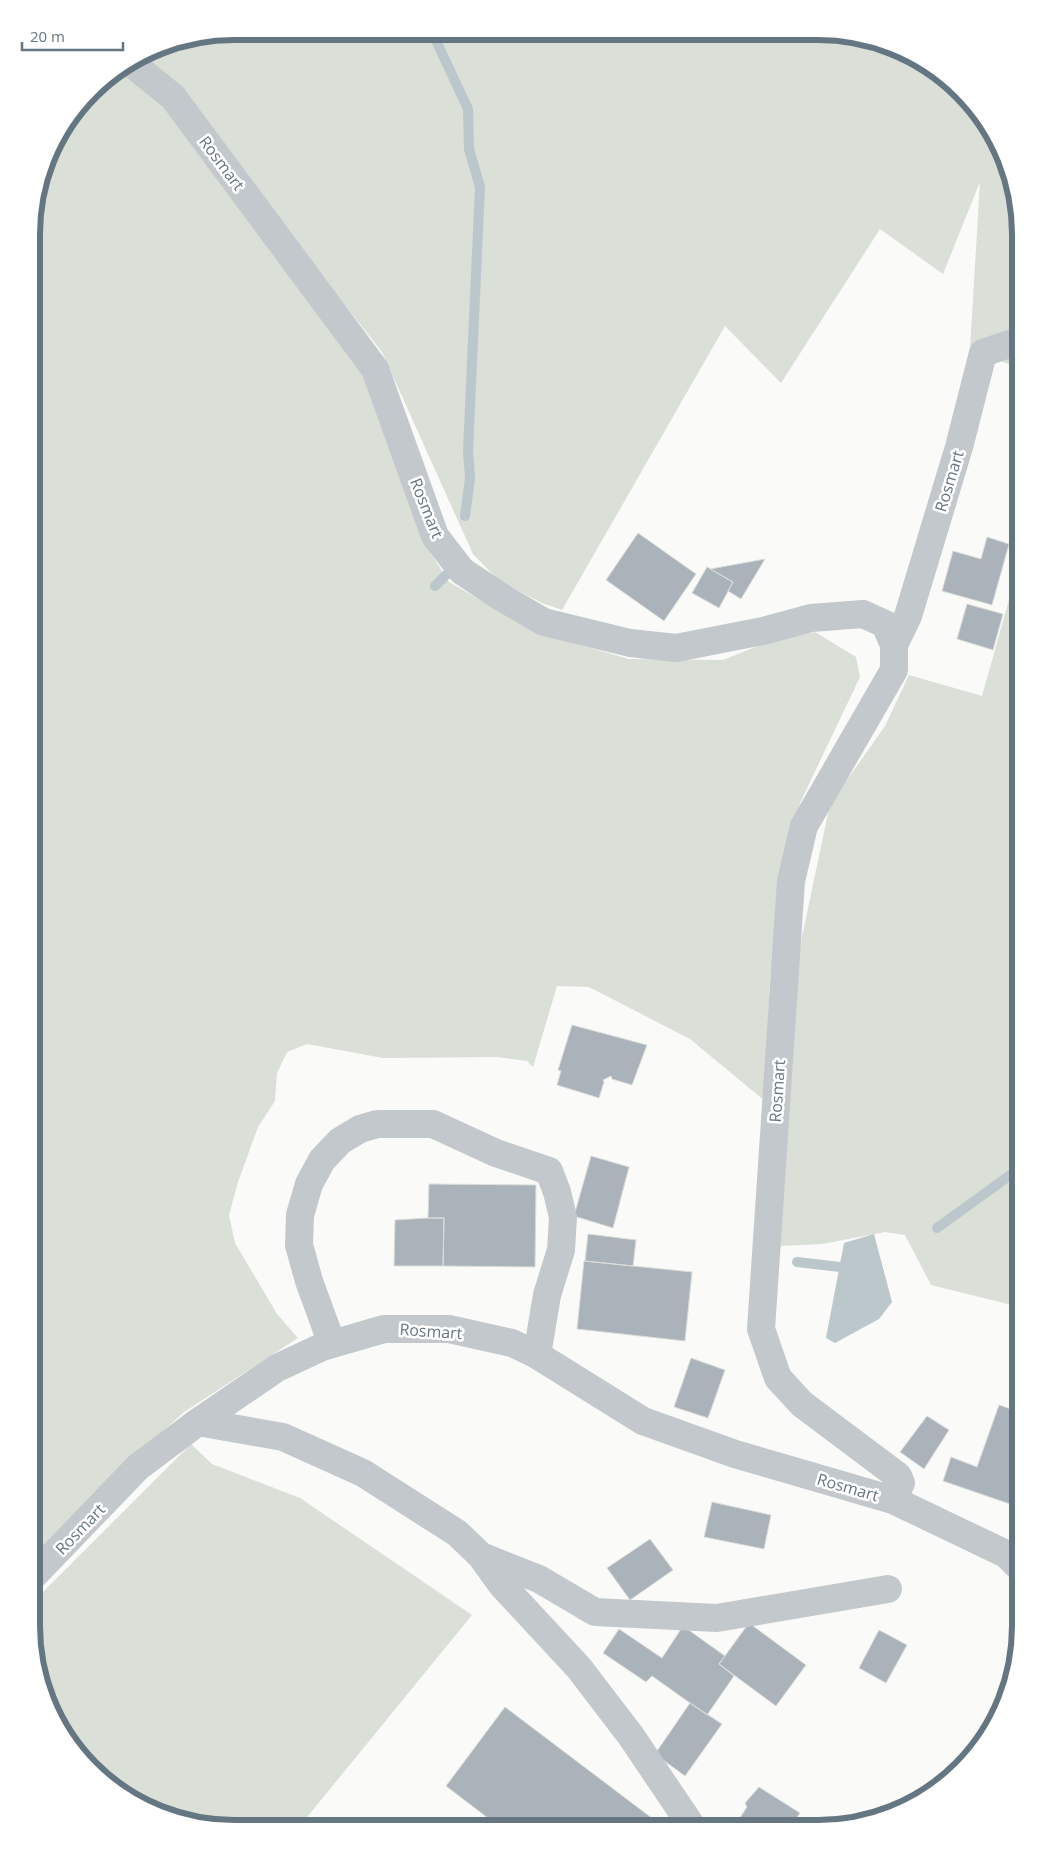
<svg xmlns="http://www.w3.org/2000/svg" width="1052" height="1860" viewBox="0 0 1052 1860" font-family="'Open Sans',sans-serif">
	<rect width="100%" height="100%" fill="#fafaf8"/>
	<!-- green -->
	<path fill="#dadfd7" d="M234 31 857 35 907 52 951 81 986 121 1010 169 1021 234V369L970 349 980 182 943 274 880 229 781 383 725 326 562 610 542 603 499 581 473 554 382 352 178 94 372 389 428 549 449 582 538 633 629 659 723 660 778 638 815 632 856 657 860 677 800 803 770 978 765 1101 690 1039 589 987 557 986 533 1067 527 1061 497 1057 383 1058 307 1044 287 1052 277 1073 275 1101 258 1127 238 1182 229 1215 235 1243 277 1314 298 1338 184 1412 133 1458 31 1559 33 208 52 144 100 82 157 47Z
		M1021 557 1020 1307 931 1285 905 1235 885 1232 822 1244 781 1246 778 1255 795 970 830 804 885 726 909 675 982 696Z
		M191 1444 212 1464 300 1498 472 1615 299 1827H208L156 1813 111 1787 66 1739 42 1691 31 1626V1604Z"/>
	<!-- water -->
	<path fill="#bbc7cb" d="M874 1234 892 1302 879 1319 835 1343 826 1338 844 1243Z"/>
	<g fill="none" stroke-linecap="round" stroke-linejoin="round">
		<!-- stream -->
		<path stroke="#bbc7cb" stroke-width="10" d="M432 32 468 109 469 149 480 187 468 451 470 478 465 516
			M435 586 446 575
			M937 1228 1020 1168
			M797 1262 840 1267"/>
	</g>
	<!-- building -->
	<path fill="#aab3b9" stroke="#dcdcda" d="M638 533 696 574 664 621 606 580Z
		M987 537 1009 544 992 605 942 591 953 551 981 559Z
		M765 559 741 599 728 591 733 582 710 569Z
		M707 567 733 582 719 608 692 593Z
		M967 604 1003 614 993 650 957 639Z
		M572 1025 647 1045 632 1085 612 1079 611 1076 603 1080 604 1082 599 1098 557 1085 561 1071 558 1070Z
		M591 1156 629 1167 613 1228 574 1216Z
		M429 1184 536 1185 535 1267 443 1266 444 1218H428Z
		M428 1218H444L443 1266H394L395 1220Z
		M588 1234 636 1240 633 1266 585 1261Z
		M584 1261 692 1272 685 1341 577 1329Z
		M691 1358 725 1370 708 1418 674 1407Z
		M999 1405 1020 1412V1483L1018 1482 1010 1504 943 1481 951 1457 977 1467Z
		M927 1416 949 1430 924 1469 900 1452Z
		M712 1502 771 1515 764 1549 704 1537Z
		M650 1539 673 1570 630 1600 607 1568Z
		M749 1623 806 1665 776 1706 719 1664Z
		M683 1626 725 1656 719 1664 734 1676 707 1715 652 1676 646 1682 603 1653 619 1629 662 1658Z
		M879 1630 907 1645 886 1683 859 1668Z
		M690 1703 722 1724 685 1776 655 1754Z
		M505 1707 665 1828H501L446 1786Z
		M759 1787 800 1813 789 1829 734 1827 747 1807 745 1803Z"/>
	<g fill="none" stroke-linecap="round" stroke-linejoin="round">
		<!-- minor -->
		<path stroke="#c3c8cc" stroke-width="28" d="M131 63 173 97 375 369 435 536 462 571 501 597 544 622 630 643 676 648 763 631 811 618 863 614 885 624 894 645V670L804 826 791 881 761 1329 778 1378 802 1404 898 1476 901 1483 893 1500
			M894 645 908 616 959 447 983 353 1021 340
			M332 1344 309 1281 299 1245 300 1215 309 1184 322 1160 340 1141 360 1129 377 1124H433L496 1153 549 1171 557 1192 563 1217 561 1250 547 1295 537 1355
			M198 1422 283 1437 363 1473 457 1533 481 1556 502 1585 579 1668 631 1736 693 1828
			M481 1556 539 1579 595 1612 717 1618 888 1589
			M31 1578 138 1467 198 1422 277 1368 322 1347 384 1329H449L512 1343 537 1355 643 1421 735 1454 893 1500 1006 1554 1020 1568"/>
	</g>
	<g text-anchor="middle" stroke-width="5" stroke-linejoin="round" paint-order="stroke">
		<!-- street labels -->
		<g font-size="16" fill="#657683" stroke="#fff">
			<text transform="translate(222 163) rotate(53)" y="6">Rosmart</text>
			<text transform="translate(949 481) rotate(-73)" y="6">Rosmart</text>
			<text transform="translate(427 508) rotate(68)" y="6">Rosmart</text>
			<text transform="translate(777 1091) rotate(-86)" y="6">Rosmart</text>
			<text transform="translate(431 1331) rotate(4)" y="6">Rosmart</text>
			<text transform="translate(848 1487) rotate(16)" y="6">Rosmart</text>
			<text transform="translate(80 1529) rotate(-46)" y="6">Rosmart</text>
		</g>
	</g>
	<!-- crop -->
	<path d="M0 0H1052V1860H0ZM234 40H818A194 194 0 0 1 1012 234V1626A194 194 0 0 1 818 1820H234A194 194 0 0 1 40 1626V234A194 194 0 0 1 234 40Z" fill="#fff" fill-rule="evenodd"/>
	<path fill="none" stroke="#657683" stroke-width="6" d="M234 40H818A194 194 0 0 1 1012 234V1626A194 194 0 0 1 818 1820H234A194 194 0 0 1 40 1626V234A194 194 0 0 1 234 40Z"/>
	<!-- scale -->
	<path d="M22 42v8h101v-8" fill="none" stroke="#657683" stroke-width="2.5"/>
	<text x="30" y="42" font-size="15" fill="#657683" stroke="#ffffff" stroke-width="4" paint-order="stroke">20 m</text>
</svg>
